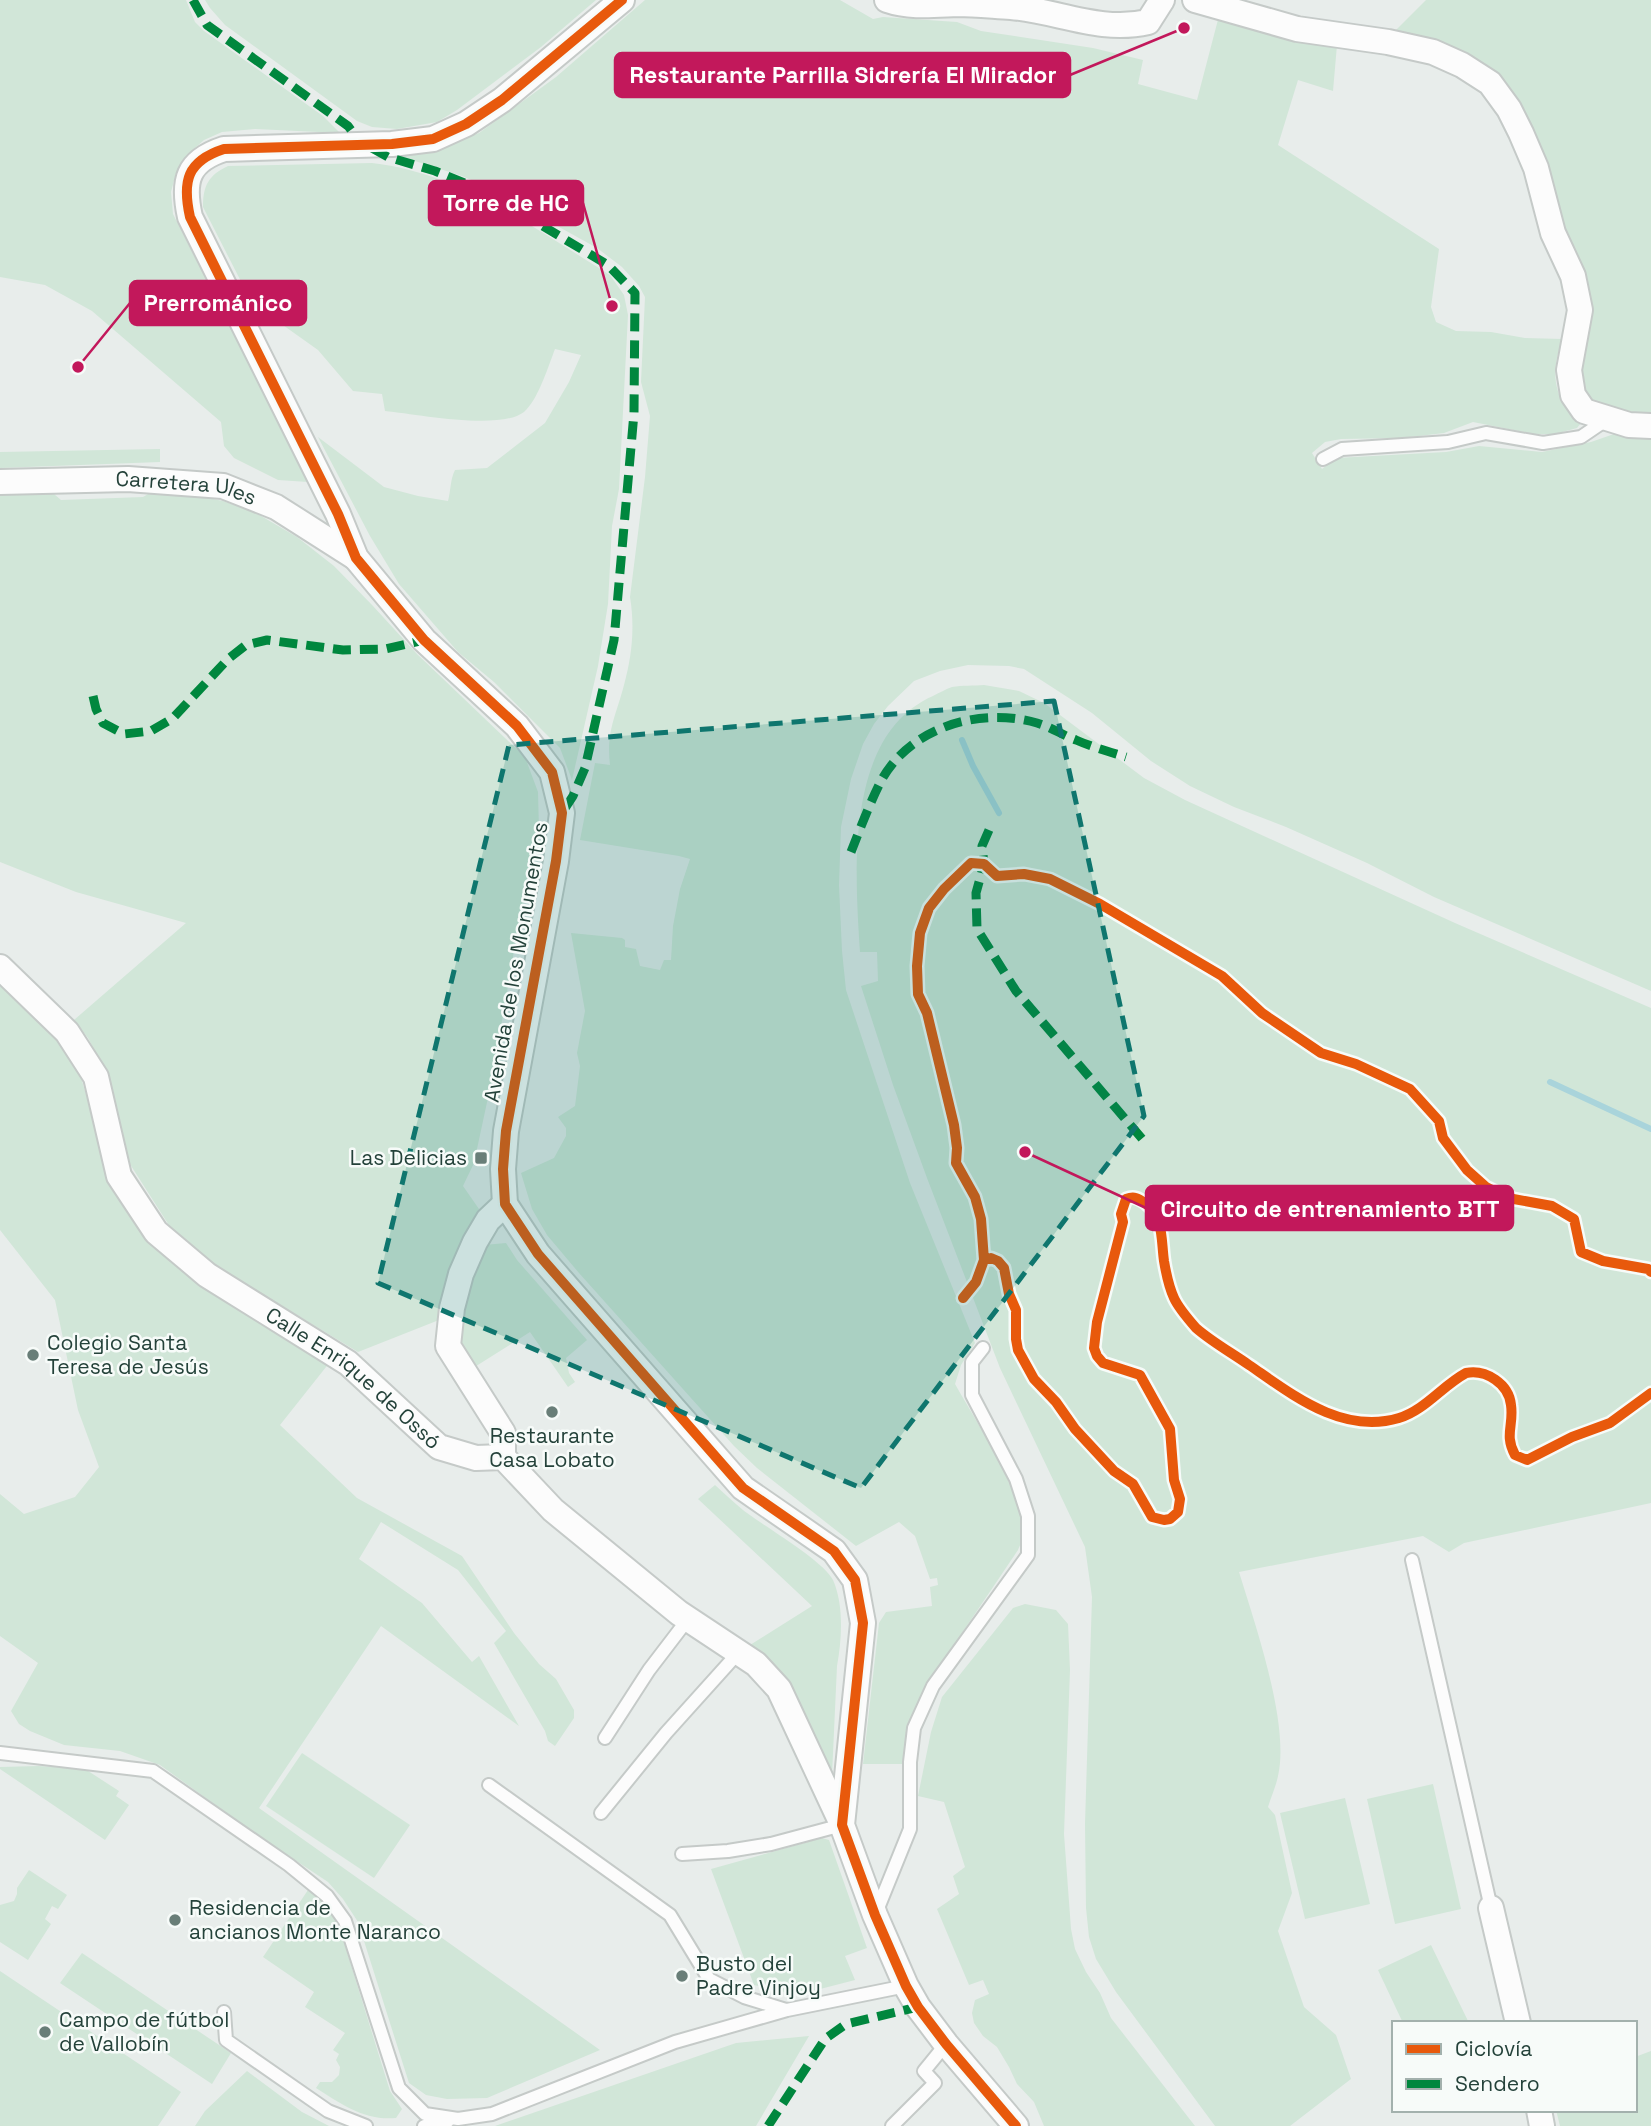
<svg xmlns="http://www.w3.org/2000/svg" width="1651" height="2126" viewBox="0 0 1651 2126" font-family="'Space Grotesk',sans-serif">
	<rect width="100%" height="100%" fill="#e8edeb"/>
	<!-- green -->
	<path fill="#d1e6d8" d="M0 0H186L195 22 204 31 323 116 340 133 255 129 222 132 204 140 186 156 176 173 171 192 173 214 308 482 278 480 234 458 224 446 221 422 92 311 45 285 0 277Z
		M205 0H596L541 47 457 110 437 122 397 129 372 127 357 121 225 25 210 8Z
		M645 0H840L873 19 883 17 957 22 981 31 1093 48 1143 60 1138 84 1197 100 1220 12 1337 45 1333 91 1298 80 1278 145 1439 249 1431 307 1436 322 1456 331 1491 332 1525 338 1563 339C1554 360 1551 385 1565 406 1570 413 1578 414 1581 423L1577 428 1555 434H1533L1473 422 1444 433 1402 438 1341 439 1325 442 1312 453 1322 469 1336 458 1446 452 1479 446 1542 452 1591 442 1614 434 1651 436V991L1434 897 1367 863 1286 827 1234 807 1190 786 1151 761 1092 713 1024 669 1009 666 968 665 940 671 914 681 888 706 874 724 863 744 851 779 841 827 839 885 842 951 846 990 910 1183 975 1343 961 1365 955 1384C974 1418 1026 1498 1023 1534 1023 1540 1020 1545 1018 1550L929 1682 910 1721 905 1754 902 1764H863L879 1623 886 1612 932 1606 930 1587 938 1585 937 1578 930 1579 915 1536 899 1522 856 1546 757 1468 734 1446 579 1273 547 1235 532 1209 521 1173 554 1158 566 1136V1128L558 1117 575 1106 580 1066 577 1053 585 1011 571 933 622 938 625 940V947L636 949 640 966 660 970 664 960H671L673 926 680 889 690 859 679 856 580 840 595 763 610 765C606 731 616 716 624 685 632 656 635 627 630 597L645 477 650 416 641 382 645 297 639 286 622 267 597 248 487 187 462 176 396 155 453 143 479 133 556 77Z
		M1426 0H1651V419L1606 410 1589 399 1582 385 1578 366 1587 322 1515 108 1390 36Z
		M372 163C461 173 535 229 610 275L624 295 628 315 619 489 612 526 608 604 598 666 572 780 560 748 494 682 458 652 399 584 370 536 318 437 384 487 418 496 448 501C451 490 450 480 455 470L487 468 545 423 569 382 581 355 555 349C548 367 538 400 524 412 499 431 417 414 385 411L382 394 353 391 318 350 252 303 203 207C203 185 209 175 228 166Z
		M160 449V462L0 468V452Z
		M150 493H184L223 501 256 513 297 537 334 566 373 606 417 654 525 757 538 792 539 830 515 945 492 1079 474 1163 463 1186 479 1209 456 1258 439 1320 358 1352 211 1263 172 1230 128 1161 108 1075 88 1038 74 1020 186 923 76 892 0 862V494H54L61 500 143 497Z
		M984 685 1019 691 1044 703 1144 778 1185 800 1455 923 1651 1008V1503L1464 1543 1449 1552 1423 1536 1239 1572C1255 1624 1290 1724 1278 1776 1276 1786 1271 1797 1268 1807L1275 1815 1292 1893 1278 1931 1304 2007 1336 2035 1351 2079 1290 2126H1215L1116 1992 1096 1959 1089 1937 1086 1908 1085 1824 1092 1597 1085 1547 1000 1368 927 1178 893 1085 861 986 878 981 877 952H860C855 873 844 735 933 696 939 693 946 689 952 687 962 685 974 686 984 685Z
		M0 986 58 1042 80 1074 112 1183 123 1204 142 1231 330 1362 280 1425 357 1498 462 1556 514 1633 539 1664 556 1679 574 1710V1718L555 1746 548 1741 545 1731 494 1643 506 1631 458 1570 381 1522 359 1559 422 1603 472 1662 479 1656 519 1726 381 1626 259 1808 600 2050 487 2098 447 2099 426 2095 409 2083 358 1922 343 1899 328 1882 250 1830 160 1765 120 1751 64 1745 30 1731 19 1724 11 1711 38 1663 0 1636V1494L24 1514 75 1497 99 1467 78 1410 55 1300 0 1230Z
		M506 1243 517 1260 587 1340 566 1358 569 1373 575 1382 568 1387 530 1332 473 1368 459 1343V1315L484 1245Z
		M715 1485C724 1493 733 1502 743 1510 762 1525 824 1561 833 1580 844 1605 842 1639 837 1666L832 1775 772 1664 750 1645 812 1606 698 1499Z
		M1025 1604 1056 1610 1068 1624 1070 1670 1064 1834 1071 1929 1075 1949 1086 1972 1100 1993 1111 2018 1195 2126H1044L1034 2102 1017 2084 1009 2067 997 2047 983 2036 974 2023 972 2013 975 2000 989 1994 983 1980 969 1985 937 1909 959 1894 953 1876 965 1867 944 1802 918 1796 931 1732 942 1697 1013 1608Z
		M302 1753 410 1825 374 1878 266 1806Z
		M39 1766 85 1769 119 1791 116 1796 129 1805 105 1840 0 1769V1767Z
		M1433 1784 1461 1909 1395 1924 1367 1799Z
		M1345 1798 1370 1904 1305 1919 1280 1813Z
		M822 1838 829 1840 867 1948 845 1956 855 1980 797 1995 754 1985 711 1869Z
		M29 1870 67 1895 58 1909 52 1906 45 1919 51 1924 28 1960 0 1942V1905L14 1901 17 1894V1888Z
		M308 1890 324 1902 338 1923 390 2091 402 2109 396 2118C365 2121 341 2104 316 2088L320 2082H332L339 2075 340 2067 336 2060 339 2054 333 2050 345 2033 305 2007 314 1992 263 1957Z
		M1431 1945 1469 2023H1403L1378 1970Z
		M82 1953 231 2053 212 2084 60 1983Z
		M0 1971 181 2092 158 2126H0Z
		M809 2036 756 2126H495L736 2043Z
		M1651 2051V2126H1560L1556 2110H1635V2057Z
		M247 2071 302 2112 329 2126H195L205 2111Z"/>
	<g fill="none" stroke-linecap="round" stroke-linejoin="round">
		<!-- stream -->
		<path stroke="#a9d4db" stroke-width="6" d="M962 740 973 766 999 813
			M1550 1082 1651 1129"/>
		<defs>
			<path id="service" d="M1323 459 1342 449 1448 442 1486 433 1543 443 1581 437 1606 420
				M1412 1560 1491 1908
				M605 1738 649 1670 688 1619
				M0 1753 153 1771 289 1865 327 1896 345 1921 399 2088 425 2114 458 2119 492 2114 675 2042 787 2010 906 1986
				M489 1785 670 1915 709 1979 744 1997 786 2010
				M601 1813 666 1733 738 1653
				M682 1854 728 1851 771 1844 842 1825
				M876 1913 910 1829V1762L914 1728 933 1686 1028 1555V1516L1016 1479 972 1395V1362L983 1348
				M224 2012 226 2040 328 2111 366 2126
				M424 2126 448 2121
				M892 2126 935 2083 924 2071 946 2044"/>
			<g id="minor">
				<path d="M622 0 502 100 466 124 433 139 392 144 224 149C187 161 182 181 190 217L338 514 356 558 424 640 517 726 552 772 562 813 556 861 506 1131 503 1169 505 1204 538 1254 743 1488 834 1551 855 1580 863 1623 842 1825 875 1915 906 1986 918 2007 946 2044 1016 2126"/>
				<path d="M887 0C910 8 934 5 957 4 975 4 993 6 1011 7 1058 11 1100 33 1148 22L1162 0"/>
				<path d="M1195 0 1297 29 1388 42 1433 52 1462 65 1490 83 1509 109 1521 133 1536 168 1553 233 1573 276 1580 310 1569 370 1573 395 1584 411 1629 425 1651 426"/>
				<path id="s1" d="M0 482 128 479 223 486 276 507 356 558"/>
				<path id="s2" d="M0 967 67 1032 96 1077 119 1176 156 1232 207 1275 348 1363 439 1447 476 1458 503 1457 553 1510 679 1613 756 1664 779 1689 842 1824"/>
				<path d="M503 1457V1433L448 1346 452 1308 461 1274 475 1242 488 1220 505 1204"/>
				<path d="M1491 1908 1518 2023"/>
				<path d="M1539 2110 1542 2126"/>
			</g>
		</defs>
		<!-- service casing -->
		<use href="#service" stroke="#c5cac8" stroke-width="16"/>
		<!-- minor casing -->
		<use href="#minor" stroke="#c5cac8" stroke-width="28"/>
		<!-- service -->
		<use href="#service" stroke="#fcfcfc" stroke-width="12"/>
		<!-- minor -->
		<use href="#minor" stroke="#fcfcfc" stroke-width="24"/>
		<!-- quiet -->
		<path stroke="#00873e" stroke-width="9" stroke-dasharray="18 9" stroke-linecap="butt" d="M193 0 207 25 348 126 354 134
			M372 148 388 157 435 171 484 191 608 265 635 293 634 413 614 640 585 768 573 796 562 813
			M93 696 96 709 103 723 124 734 151 731 173 718 228 659 246 645 267 640 343 650 385 649 424 640
			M989 830 982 846 984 864 976 893 977 929 1016 991 1144 1141
			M851 852C860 829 869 805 880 783 908 728 979 706 1037 723 1051 727 1062 735 1076 740 1092 747 1110 752 1126 757
			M768 2126 825 2039 846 2024 918 2007"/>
		<defs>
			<path id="cycleway" d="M622 0 502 100 466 124 433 139 392 144 224 149C187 161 182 181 190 217L338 514 356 558 424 640 517 726 552 772 562 813 556 861 506 1131 503 1169 505 1204 538 1254 743 1488 834 1551 855 1580 863 1623 842 1825 875 1915 906 1986 918 2007 946 2044 1016 2126
				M984 1260 991 1258 998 1261 1004 1268 1009 1294 1016 1310V1339L1018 1350 1034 1379 1056 1402 1075 1429 1114 1471 1133 1484 1152 1517 1164 1520 1170 1519 1178 1512 1180 1499 1174 1480 1170 1429 1140 1375 1103 1363 1097 1356 1094 1348 1097 1322 1123 1222 1121 1214 1126 1199C1134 1196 1138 1198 1145 1203 1164 1217 1161 1240 1164 1261 1166 1273 1169 1287 1174 1298 1178 1307 1189 1320 1196 1328 1212 1342 1232 1353 1249 1365 1293 1395 1342 1435 1399 1418 1425 1410 1442 1386 1466 1373 1486 1369 1509 1384 1511 1405 1514 1425 1504 1435 1515 1455L1527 1460 1572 1437 1610 1423 1651 1393
				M963 1298 976 1282 984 1260 981 1219 975 1197 956 1163 957 1148 954 1125 927 1013 918 994 917 966 920 933 929 908 944 889 971 863 984 864 997 876 1024 874 1050 879 1100 904 1222 976 1262 1013 1321 1053 1356 1064 1410 1089 1439 1121 1443 1138 1467 1170 1486 1187 1508 1198 1552 1206 1574 1219 1581 1252 1603 1261 1648 1269 1651 1272"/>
		</defs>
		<!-- cycleway casing -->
		<use href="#cycleway" stroke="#f7fbf9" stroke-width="15"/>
		<!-- cycleway -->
		<use href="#cycleway" stroke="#e8590c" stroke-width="10"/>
	</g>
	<!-- marked area -->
	<path fill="#0f766e" fill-opacity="0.2" stroke="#0f766e" stroke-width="5" stroke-dasharray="14 9" stroke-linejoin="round" d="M1054 701 1144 1116 861 1488 378 1283 509 745Z"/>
	<!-- markers -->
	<g fill="#697e78" stroke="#f7fbf9" stroke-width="2.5">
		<rect x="474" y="1151" width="14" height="14" rx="3.5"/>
		<circle cx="33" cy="1355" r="7"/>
		<circle cx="552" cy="1412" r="7"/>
		<circle cx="175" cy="1920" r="7"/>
		<circle cx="682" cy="1976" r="7"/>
		<circle cx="45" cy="2032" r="7"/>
	</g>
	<g text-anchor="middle" stroke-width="5" stroke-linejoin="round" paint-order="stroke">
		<!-- street labels -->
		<g font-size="21" fill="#24423a" stroke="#f7fbf9">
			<text dy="7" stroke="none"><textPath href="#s1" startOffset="187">Carretera Ules</textPath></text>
			<text transform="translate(516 962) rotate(-80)" y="7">Avenida de los Monumentos</text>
			<text dy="7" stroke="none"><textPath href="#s2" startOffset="562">Calle Enrique de Ossó</textPath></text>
		</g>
		<!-- poi labels -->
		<g font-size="21" fill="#24423a" stroke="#f7fbf9" text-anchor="start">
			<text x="467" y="1165" text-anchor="end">Las Delicias</text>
			<text x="47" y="1350">Colegio Santa<tspan x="47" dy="24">Teresa de Jesús</tspan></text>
			<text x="552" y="1443" text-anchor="middle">Restaurante<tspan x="552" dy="24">Casa Lobato</tspan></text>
			<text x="189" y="1915">Residencia de<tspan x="189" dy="24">ancianos Monte Naranco</tspan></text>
			<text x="696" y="1971">Busto del<tspan x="696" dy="24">Padre Vinjoy</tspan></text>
			<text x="59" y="2027">Campo de fútbol<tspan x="59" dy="24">de Vallobín</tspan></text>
		</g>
	</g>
	<!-- callouts -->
	<path fill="none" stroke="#c2185b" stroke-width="2.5" d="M1184 28L1070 75M612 306L583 203M78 367L130 303M1025 1152L1146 1208"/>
	<g fill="#c2185b" stroke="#f7fbf9" stroke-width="2.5">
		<circle cx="1184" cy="28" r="7"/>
		<circle cx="612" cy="306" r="7"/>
		<circle cx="78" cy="367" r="7"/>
		<circle cx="1025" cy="1152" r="7"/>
	</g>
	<g fill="#c2185b" stroke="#c2185b" stroke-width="2.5">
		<rect x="615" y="53" width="455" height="44" rx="7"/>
		<rect x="429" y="181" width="154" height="44" rx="7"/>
		<rect x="130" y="281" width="176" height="44" rx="7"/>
		<rect x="1146" y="1186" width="367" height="44" rx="7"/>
	</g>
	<g font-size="23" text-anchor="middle" font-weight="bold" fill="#fff">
		<text x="843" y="83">Restaurante Parrilla Sidrería El Mirador</text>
		<text x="506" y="211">Torre de HC</text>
		<text x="218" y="311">Prerrománico</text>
		<text x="1330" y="1217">Circuito de entrenamiento BTT</text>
	</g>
	<!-- legend -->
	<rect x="1392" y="2021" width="245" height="91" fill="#f7fbf9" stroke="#a3b1ad" stroke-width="2"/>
	<rect x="1406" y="2044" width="35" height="10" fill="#e8590c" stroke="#a3b1ad" stroke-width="2"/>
	<text x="1455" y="2056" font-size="21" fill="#24423a">Ciclovía</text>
	<rect x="1406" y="2079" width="35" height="10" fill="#00873e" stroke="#a3b1ad" stroke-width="2"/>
	<text x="1455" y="2091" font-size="21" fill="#24423a">Sendero</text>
</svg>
